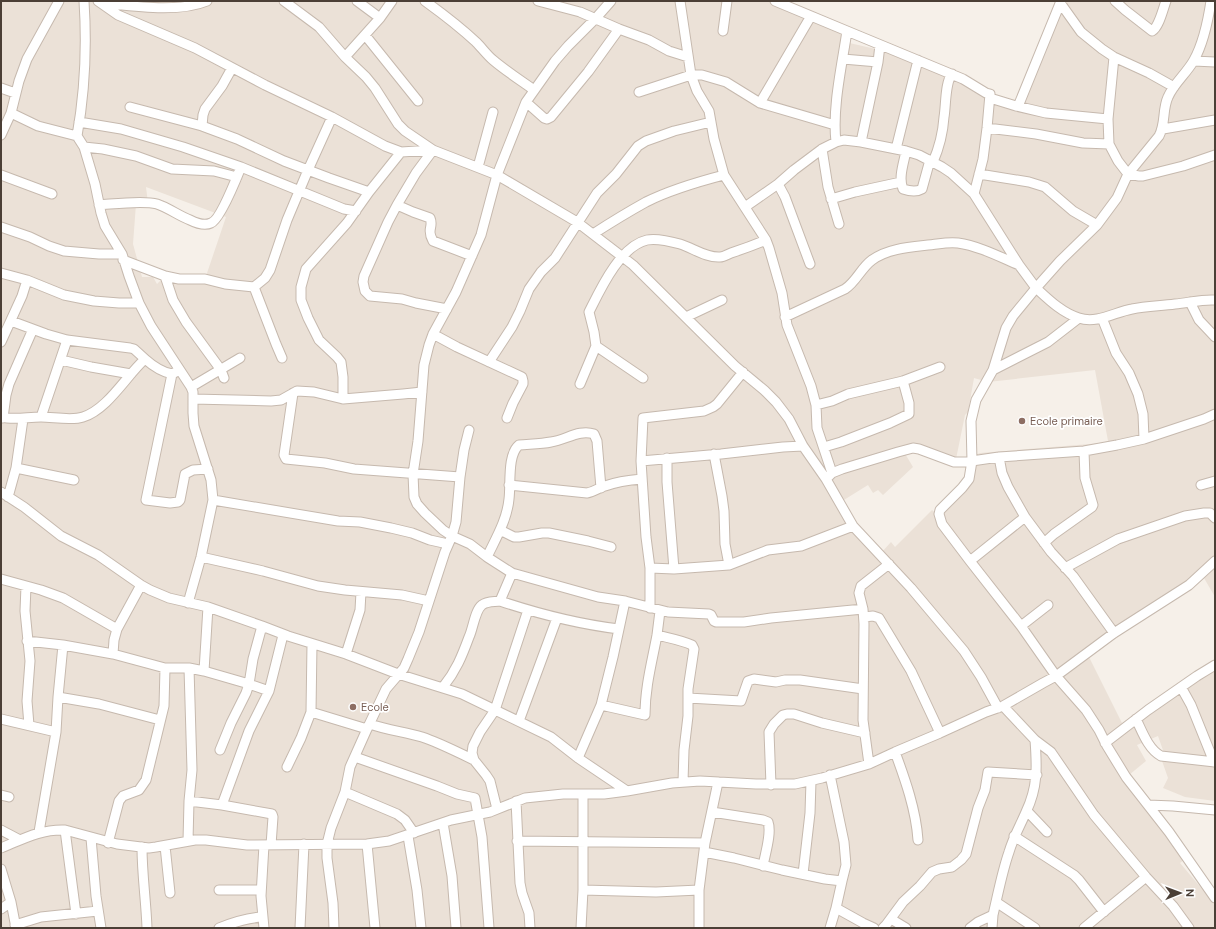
<svg xmlns="http://www.w3.org/2000/svg" width="1216" height="929" viewBox="0 0 1216 929" font-family="'DM Sans',sans-serif">
	<rect width="100%" height="100%" fill="#f6f0e9"/>
	<!-- residential -->
	<path fill="#ebe1d7" fill-rule="evenodd" d="M1 1H785L842 25 845 42 915 58 992 96 1015 103 1061 1H1210L1215 4V597L1204 578 1087 653 1122 723 1215 661V801L1185 797 1163 788 1168 778 1161 758 1165 756 1158 736 1137 745 1146 761 1129 775 1185 859 1180 863 1208 896 1215 906V928H1ZM146 187 226 217 205 279 165 276 157 284 153 277H142L133 244 136 204 148 203ZM1095 370 1108 441 1102 443 980 453 970 457 967 478 939 516 932 510 895 547 891 542 881 553 839 503 868 485 873 493 878 490 883 495 913 467 901 447 956 459 965 415 968 412 974 378 988 382Z"/>
	<g fill="none" stroke-linecap="round" stroke-linejoin="round">
		<defs>
			<path id="street" d="M98 1 118 15 195 48 265 85 332 117 385 146 401 152 433 150 497 175 577 222 633 265 735 366 764 390 776 402 789 419 803 446 826 479 853 526 911 588 964 651 981 677 998 708
				M284 1 319 27 345 57 366 77 375 88 398 124 405 131 433 150 416 173 397 205 388 222 364 276 363 282 365 291 370 296 402 299 416 303 447 309
				M357 1 380 18
				M425 1C443 14 460 27 476 42 482 48 487 55 493 60 506 71 520 80 534 90
				M538 1 580 12 619 29 649 40 669 51 688 57
				M680 1 691 75 697 91 709 111 714 139 724 175 766 240 769 248 782 293 787 325 811 386 816 405 817 428 832 473 826 479
				M775 1 847 31
				M1115 1 1125 10 1152 31C1159 27 1163 9 1166 1
				M102 3C133 6 178 13 207 1
				M1061 4 1081 32 1102 49 1114 57 1149 73 1174 87
				M811 16 760 103 835 125
				M723 31 727 1
				M365 35 418 101
				M345 57 380 18 392 1
				M1114 57 1108 119 1109 144 1118 161 1128 174 1139 176H1143L1183 166 1215 155
				M843 59 878 62
				M1194 61 1215 62
				M1 88 15 93
				M639 92 691 75H702L726 82 760 103
				M990 98 1016 106 1019 104 1061 1
				M526 102 544 118 547 119 551 117 588 72 619 29
				M1016 106 1046 113 1108 119
				M130 107 202 126 237 139 284 161 329 178 369 192
				M11 113 38 126 77 136 84 147 95 184 101 213 105 226 122 254 129 276 139 303 151 326 191 387 193 392V413L194 426 211 480 213 500 201 557 188 603
				M79 122 121 129 183 147 241 167 322 200 344 209 356 211
				M202 126 203 115 205 109 222 86 232 68
				M987 128 1036 134 1083 143 1109 144
				M1163 129 1215 120
				M1 135 11 113 19 81 27 59 59 1
				M77 136C85 91 87 47 84 1
				M836 142C832 108 842 65 847 31L963 79 986 93 990 94 987 128 983 159 974 194
				M861 142 878 62 880 45
				M84 147 103 149 136 156 172 169 214 171 237 177
				M822 149 828 187 839 224
				M896 149 918 60
				M906 151C904 162 898 178 903 189 909 191 917 192 922 189L930 160
				M933 162C939 148 943 132 944 117 946 106 945 82 952 74
				M478 167 493 112
				M979 174 1029 182 1045 187 1073 211 1097 225
				M1 175 52 194
				M778 184 785 197 810 264
				M831 199 855 192 901 182
				M99 205C114 204 143 200 157 204 169 208 179 216 190 220 196 223 205 226 211 223 220 220 237 177 241 167
				M397 205 413 212 430 218C434 227 426 229 433 241L472 256
				M745 207 778 184 794 170 822 149 836 142 844 140 861 142 906 151 919 155 942 167 951 173 974 194 1019 265 1036 288 1060 261 1097 225 1117 198 1128 174 1159 136C1166 123 1162 110 1168 97 1174 83 1187 73 1194 60 1204 42 1208 21 1211 1
				M1 227 30 237 49 246 64 251 99 254H122
				M593 234C610 223 628 212 646 202 670 190 697 182 724 175
				M123 260 165 276 179 279H205L225 284 254 287 265 278 270 270 287 220 308 170 332 117
				M1 273 27 280 64 295 94 301 119 303H139
				M165 276 173 300 186 322 221 370 224 378
				M254 287 276 344 282 358
				M1215 300C1202 299 1188 303 1175 304 1161 306 1147 306 1132 309 1115 312 1097 324 1079 318 1062 313 1048 299 1036 288L1013 316 1006 328 993 370 976 400 971 421 972 461 969 479 962 488 940 510 939 514 942 524 970 561 1021 626 1056 676 1086 710 1099 730 1107 746 1126 777 1169 832 1215 898
				M1190 302 1199 320 1215 337
				M686 317 722 300
				M785 317 845 289C856 282 861 268 872 260 890 247 915 247 937 244 944 243 951 242 958 243 979 246 1000 257 1019 265
				M1102 318 1116 353 1129 373 1138 394 1143 414 1144 439
				M11 321 46 334 67 340 130 348 134 349 145 359
				M433 334 457 347 522 377 523 381V384L513 403 507 418
				M1 342 22 296 27 280
				M596 346 643 378
				M61 360 91 367 131 374
				M489 362 512 327 520 311 529 289 541 272 555 258 597 193 616 174 638 146 646 141 674 131 711 122
				M993 370 1048 342 1079 318
				M172 374 146 500 170 503 178 502 180 500 185 474 193 470 208 469
				M580 384 596 346 594 332 589 312C600 290 620 246 647 240 657 238 669 241 680 244 693 248 706 258 720 257 724 257 728 254 731 253 743 249 754 245 766 240
				M191 387 240 358
				M293 393 284 455 286 459 325 463 354 469 460 477 456 522 452 536 470 544 487 557C496 538 507 520 509 499 511 484 507 455 519 445 530 444 541 444 551 442 566 440 579 429 594 434L597 441 601 488
				M193 399 271 401 281 400 297 391 314 392 343 399 403 394 422 392
				M343 399V377L341 362 337 357 319 340 308 318 301 300V287L306 269 347 223 369 192 401 152
				M816 405 832 401 848 394 903 381 940 367
				M1 417C14 420 27 417 41 417 53 417 72 421 83 417 108 409 126 376 145 359 154 367 162 372 172 374L176 372
				M41 417 67 340
				M3 418 6 395 9 384 33 329
				M824 447 841 442 890 423 909 414V403L903 381
				M714 454 722 496 724 511 725 544 729 565
				M999 457 1002 473 1008 487 1025 517 1051 552 1073 576 1114 633
				M667 458V482L674 569
				M641 461 721 454 783 447 803 446
				M16 468 74 480
				M832 473 842 469 898 452 913 448 919 449 954 462H965L999 457 1084 451 1117 445 1144 439 1204 419 1215 414
				M460 477 464 450 469 430
				M509 485 587 493C594 492 598 488 605 486 616 482 630 480 642 479
				M1201 485 1215 481
				M1 492 24 507 61 536 98 555 141 585 150 590 169 598 208 607 262 626 288 636 346 654 398 674 462 694 551 737 578 758 627 791 672 783 700 781 756 784H795L822 778 869 764 895 752 940 733 986 712 1003 706 1043 683 1056 676 1114 633 1189 585 1215 561
				M8 497 16 468 23 419
				M213 500 338 521 360 522 391 528 412 533 430 540 448 544
				M500 530 514 537H519L542 533H549L588 541 611 547
				M1044 543 1054 534 1092 507 1093 505 1085 478 1084 451
				M201 557 263 571 318 586 345 590 402 595 429 601
				M487 557 512 573 598 597 625 601 668 612 709 614 711 615 714 621 716 622H744L771 618 863 609
				M970 561 1025 517
				M650 568 674 569 729 565 768 550 801 546 853 526
				M1065 568 1118 539 1185 516 1204 513H1210L1215 518
				M1 579 41 590 63 598 117 629
				M26 586 25 611 30 661 27 701 29 725
				M500 601C539 614 578 624 619 629
				M650 608V568L646 537 641 461 643 418 704 411 713 407 717 404 743 372
				M864 617 873 616 879 618 911 671 940 733
				M1021 626 1048 605
				M657 635C669 638 681 640 692 645L694 649 688 689V716L684 750 683 782
				M27 641 63 645 113 654 165 668H189L204 671 249 684 269 691
				M113 654 114 640 117 629 141 585
				M346 654 360 610 361 592
				M189 668 192 770 189 801 222 805 272 814 273 817 271 845
				M204 671 208 607
				M443 687C456 671 462 656 469 637 473 629 475 610 482 605 487 601 494 602 500 601L512 573
				M1181 687 1191 705 1214 762
				M58 697 99 704 160 720
				M688 698 741 701 748 681 754 679 776 682 785 680H800L863 689
				M601 705 645 715C645 687 652 662 657 635 658 627 659 619 660 611
				M1003 706 1035 740 1051 752 1094 815 1146 877 1173 906 1189 928
				M311 712 312 644
				M1 719 56 732
				M1136 719C1142 731 1148 749 1161 756L1215 762
				M519 721 557 618
				M370 724C387 730 405 732 422 737 440 743 457 752 474 760
				M1105 743 1148 710 1197 676 1215 665
				M220 750 231 723 246 693 249 684 253 659 262 626
				M895 752C905 779 916 810 918 840
				M355 757 437 786 457 794 475 798 482 837 489 928
				M578 758 601 705 613 657 625 601
				M869 764 863 720 864 624 863 609 859 593 861 586 889 564
				M287 767 301 738 311 712 367 729
				M830 775 844 842 846 865 842 881 836 908
				M771 785 769 732 774 724 783 715 787 714H794L822 723 865 733
				M345 792 397 814 405 820 414 833
				M1 795 9 797
				M516 801 520 883 522 893 529 913 530 928
				M222 805 249 731 269 691 283 635
				M1148 805 1173 806 1215 810
				M497 809 490 781 486 775 474 760 472 753 473 746 480 732 495 710 528 610
				M1027 811 1047 832
				M712 812 763 820 768 822C772 833 765 854 763 866
				M443 823 452 876 456 928
				M1 830 20 840
				M65 830 76 914
				M39 832 56 732 58 697 63 645
				M408 836 417 890 421 928
				M1014 836 1074 875 1079 880 1104 912
				M91 838 96 896 101 928
				M188 841 189 801
				M517 841 705 843
				M108 843 119 801 123 796 139 790 146 780 164 706 165 668
				M367 844 375 928
				M165 846 170 893
				M142 847C142 875 146 900 147 928
				M1 848C23 839 41 829 65 830L117 844 149 848 156 847 195 840H206L247 845 367 844 389 841 451 820 490 812 525 798 563 794H604L627 791
				M704 852 734 858 782 870 825 879 842 881
				M1 869 11 902 16 928
				M803 874 810 813 811 781
				M219 890H261
				M583 890 656 892 699 890
				M996 902 1035 928
				M1 909 11 902
				M891 919 906 928
				M15 925 41 917 98 911
				M219 928C234 922 247 918 262 917
				M264 928 261 896 264 845
				M300 928 304 844
				M334 928 333 903 327 858V844L331 828 345 792 350 767 367 729 386 689 404 668 408 659 419 632 445 552 452 536 443 530 425 513 417 504 414 497 413 474 418 441 424 365 429 345 433 334 456 292 481 235 497 175 526 102 555 61 568 46 596 18 611 1
				M581 928 583 890V795
				M699 928V890L705 843 718 782
				M830 928 836 908 863 923 874 928
				M883 928 886 925 903 902 920 886 932 872 939 869 952 867 961 860 966 854 978 808 985 790 988 772 1037 775
				M970 928 978 922 993 915C998 894 1002 872 1009 852 1013 838 1020 826 1026 812 1038 787 1037 767 1035 740
				M992 928 993 915
				M1084 928 1146 877"/>
		</defs>
		<!-- street casing -->
		<use href="#street" stroke="#c6b9ae" stroke-width="11"/>
		<!-- street -->
		<use href="#street" stroke="#fff" stroke-width="9"/>
	</g>
	<!-- markers -->
	<g fill="#8d6e63" stroke="#fff" stroke-width="1.5">
		<circle cx="1022" cy="421" r="4"/>
		<circle cx="353" cy="707" r="4"/>
	</g>
	<g text-anchor="middle" stroke-width="3.5" stroke-linejoin="round" paint-order="stroke">
		<!-- education labels -->
		<g font-size="11" fill="#785e54" stroke="#fff" text-anchor="start">
			<text x="1030" y="425">Ecole primaire</text>
			<text x="361" y="711">Ecole</text>
		</g>
	</g>
	<!-- border -->
	<rect width="1216" height="929" fill="none" stroke="#4b3f36" stroke-width="4"/>
	<!-- north arrow -->
	<g transform="translate(1180 893) rotate(89)" stroke="#ffffff" stroke-width="3" paint-order="stroke">
	<path d="M0-3L7 15L0 10L-7 15Z" fill="#4b3f36"/>
	<text y="-6" font-size="11" font-weight="bold" text-anchor="middle" fill="#4b3f36">N</text>
	</g>
</svg>
